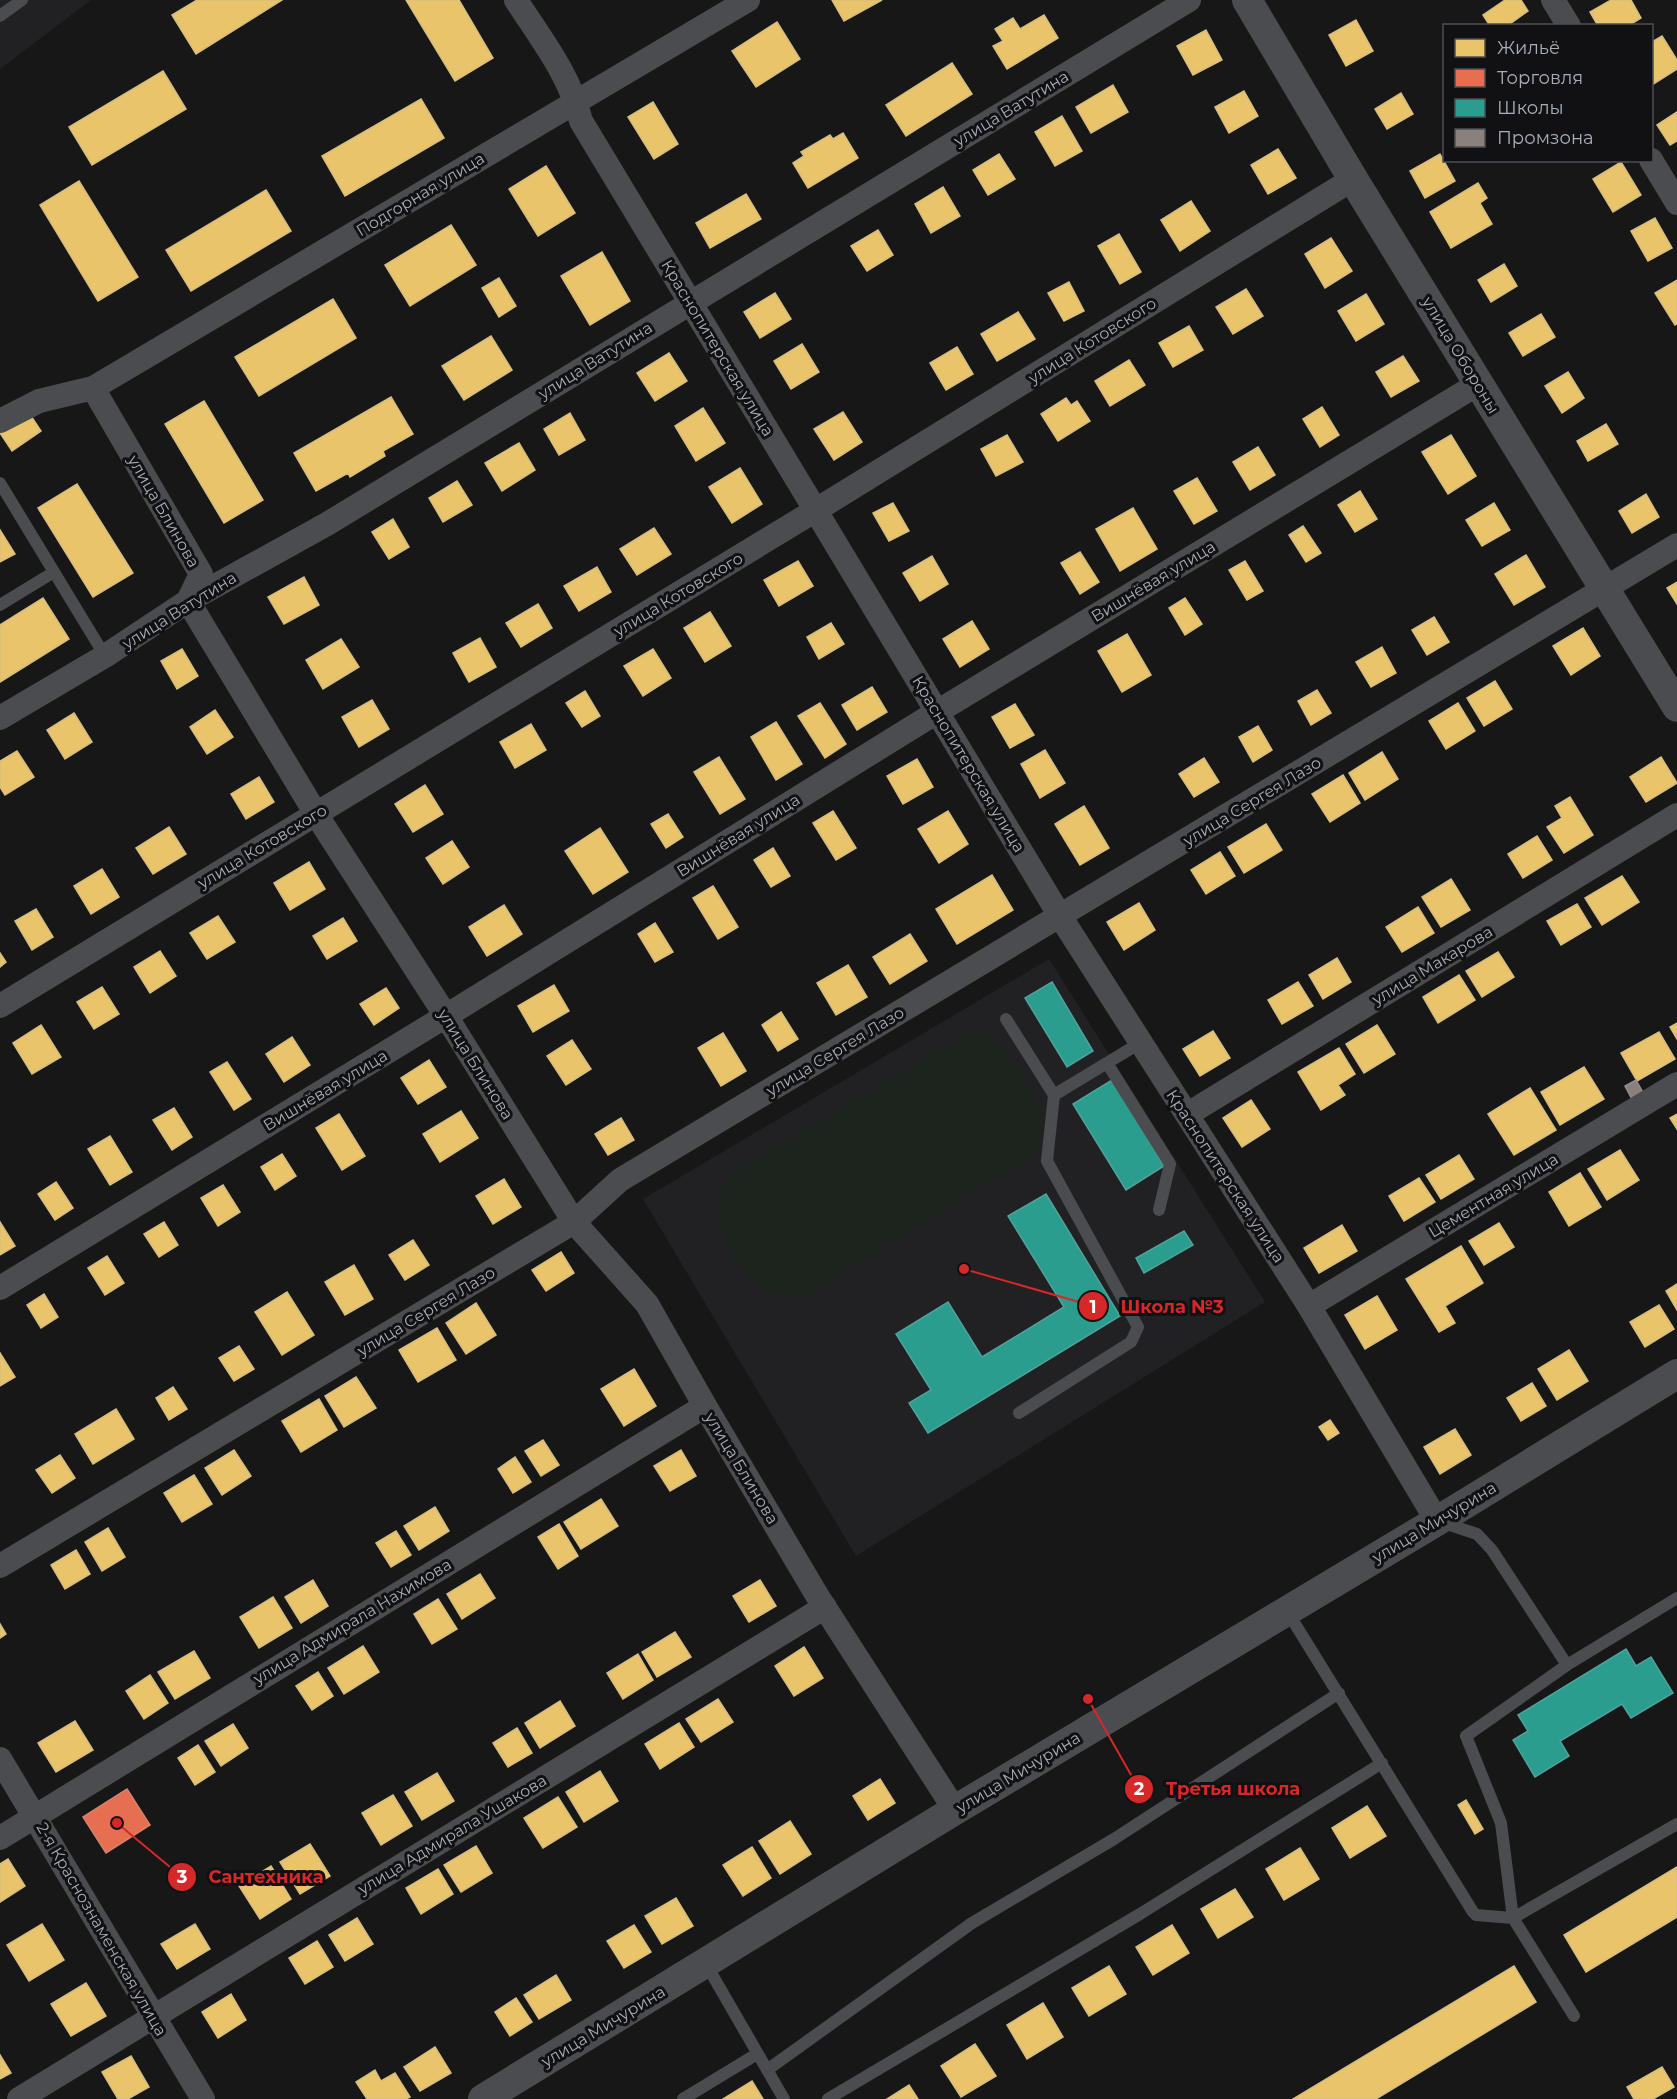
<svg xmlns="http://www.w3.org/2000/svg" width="1677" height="2099" viewBox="0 0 1677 2099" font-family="Montserrat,sans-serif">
	<rect width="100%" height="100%" fill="#171717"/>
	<!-- built -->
	<path fill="#212123" d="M0 0H91L0 69Z
		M1049 959 1265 1302 856 1556 643 1199Z"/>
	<!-- green -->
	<path fill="#1d241e" d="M983 1033C988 1037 994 1040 999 1044 1013 1057 1045 1112 1043 1131 1043 1144 1035 1150 1027 1159L806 1296C756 1299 713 1247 720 1197 721 1190 726 1182 729 1175L961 1036Z"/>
	<!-- homes -->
	<path fill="#e9c46a" stroke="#d6bd81" stroke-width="1.5" d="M197 0H282L196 54 172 15Z
		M406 0H459L493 58 455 81Z
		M832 0H882L844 21Z
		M1505 0H1521L1528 11 1507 26H1490L1483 15Z
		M1611 0H1631L1641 18 1628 26H1598L1590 12Z
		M1044 15 1058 38 1007 69 993 46 1003 41 995 29 1013 18 1020 29Z
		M1356 20 1373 51 1346 66 1329 35Z
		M777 22 800 59 756 87 732 51Z
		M1206 30 1222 60 1193 75 1177 46Z
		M1662 36 1677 60V69L1652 85V42Z
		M952 63 972 94 906 136 886 105Z
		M163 71 186 109 92 165 69 127Z
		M1113 85 1128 112 1091 133 1076 107Z
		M1244 91 1258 116 1229 133 1215 107Z
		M1401 93 1413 114 1387 129 1375 109Z
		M421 99 444 138 345 196 322 156Z
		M653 102 678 144 654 159 628 117Z
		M1677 112V141L1670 145 1657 125Z
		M1062 116 1082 151 1055 166 1035 132Z
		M843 133 858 158 808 188 793 163 804 156 801 152 830 135 833 139Z
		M1278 149 1296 178 1268 194 1251 165Z
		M999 154 1015 179 988 195 973 170Z
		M1440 154 1455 181 1425 198 1410 171Z
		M1621 162 1641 195 1613 212 1593 179Z
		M546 166 575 213 538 236 509 189Z
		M79 181 138 277 98 301 40 205Z
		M1478 183 1487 198 1480 203 1492 224 1451 248 1430 212Z
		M943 187 960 216 931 233 915 204Z
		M266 190 291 231 191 291 166 250Z
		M746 194 761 219 710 248 696 223Z
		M1191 201 1210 231 1180 251 1161 220Z
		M1655 218 1672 248 1648 261 1631 231Z
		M451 225 476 265 410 306 385 265Z
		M878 230 893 255 867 271 851 246Z
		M1119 234 1141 272 1120 284 1098 246Z
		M1331 238 1352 271 1325 288 1305 254Z
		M602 252 630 301 590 325 561 276Z
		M1504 264 1517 286 1491 302 1478 280Z
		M499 278 516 306 499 317 482 288Z
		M1677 280V324L1675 325 1655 293Z
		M1069 282 1084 311 1064 321 1048 293Z
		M1246 289 1263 316 1233 334 1216 307Z
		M775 293 791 319 760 338 744 312Z
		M1366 294 1384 324 1356 341 1338 311Z
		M333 299 356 338 259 396 235 357Z
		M1018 312 1035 339 997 361 981 334Z
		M1541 314 1555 337 1523 356 1509 333Z
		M1189 326 1203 350 1173 367 1159 343Z
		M491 336 512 370 464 400 442 366Z
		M802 344 819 372 791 389 774 361Z
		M957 347 973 374 946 390 930 363Z
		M669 353 687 381 655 401 637 373Z
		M1403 356 1419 381 1391 397 1376 372Z
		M1129 360 1145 385 1110 406 1095 381Z
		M1568 372 1584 398 1562 413 1545 386Z
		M391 397 413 434 383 451 385 456 350 477 348 473 316 491 294 453Z
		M1066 398 1071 405 1077 401 1090 421 1058 441 1041 414Z
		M204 401 263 500 224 523 165 424Z
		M1322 407 1339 435 1320 447 1303 419Z
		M703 408 725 443 696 461 675 426Z
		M843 412 862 442 834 460 814 429Z
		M29 413 41 431 12 451 0 433Z
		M570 413 585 440 559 455 544 429Z
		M1606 424 1618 444 1588 461 1577 441Z
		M1007 435 1023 462 996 476 981 449Z
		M1451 435 1476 476 1448 494 1422 452Z
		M519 443 535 470 502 491 485 463Z
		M1258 447 1275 475 1250 490 1233 462Z
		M740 468 762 504 732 523 709 487Z
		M1197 478 1217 511 1194 524 1174 491Z
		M457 481 472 505 443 522 429 498Z
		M77 484 133 573 93 597 38 508Z
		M1360 491 1377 519 1355 532 1338 505Z
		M1646 494 1659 517 1632 533 1619 511Z
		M893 503 909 531 889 541 873 513Z
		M1494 503 1510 530 1482 546 1466 520Z
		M1133 508 1157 549 1120 571 1096 529Z
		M393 519 409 547 389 559 372 532Z
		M1303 526 1321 553 1306 562 1289 535Z
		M654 528 671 554 637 575 620 549Z
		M0 530 15 554 0 562Z
		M1080 552 1099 582 1080 594 1061 563Z
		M1526 555 1545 587 1514 605 1495 574Z
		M932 556 948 584 920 601 903 573Z
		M798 561 813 586 779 606 764 580Z
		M1245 561 1263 591 1247 600 1229 570Z
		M597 567 611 592 579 611 564 586Z
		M304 577 319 605 284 624 268 597Z
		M1677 582V604L1667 588Z
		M43 598 69 639 0 682V625Z
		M1185 598 1202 624 1185 635 1169 608Z
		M538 604 552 628 521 647 506 623Z
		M710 612 731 646 705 662 684 628Z
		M1434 617 1449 642 1427 655 1412 630Z
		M972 621 989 649 960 667 943 639Z
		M831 623 844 644 819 659 807 637Z
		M1583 628 1600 656 1571 675 1553 646Z
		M1127 634 1151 675 1122 692 1098 651Z
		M480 638 496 667 469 682 453 653Z
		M341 639 359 667 323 689 306 660Z
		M1382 647 1396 673 1371 687 1356 662Z
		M182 649 198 676 177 689 161 661Z
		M653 649 671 678 643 696 624 666Z
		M1495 681 1512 709 1484 726 1467 698Z
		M872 687 887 712 857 730 842 705Z
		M1317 690 1331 713 1311 725 1298 701Z
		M585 691 600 716 582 727 566 703Z
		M372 700 389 729 359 747 342 717Z
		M820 703 846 744 825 758 798 716Z
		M1458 703 1475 731 1446 749 1429 721Z
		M1015 704 1034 735 1010 748 992 717Z
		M215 710 233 737 207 754 190 727Z
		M74 713 92 742 65 759 47 730Z
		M776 722 802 764 776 780 751 737Z
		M531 724 546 750 515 768 500 742Z
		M1258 726 1272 750 1253 762 1239 737Z
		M1045 750 1065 783 1040 798 1021 764Z
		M17 751 34 777 5 795 0 787V761Z
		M1382 752 1398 779 1365 800 1349 773Z
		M719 757 745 799 720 814 694 772Z
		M1661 757 1677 783 1646 802 1630 777Z
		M1204 758 1219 782 1194 797 1179 774Z
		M917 759 933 787 903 804 887 776Z
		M1343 775 1360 803 1330 822 1312 794Z
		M259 777 274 802 246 819 231 794Z
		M425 785 443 814 413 832 395 804Z
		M1570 797 1593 835 1564 853 1547 827 1562 818 1555 806Z
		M1084 806 1109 848 1080 865 1055 824Z
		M833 811 856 848 836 860 813 823Z
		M948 811 968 844 939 863 918 829Z
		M668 814 683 837 666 848 651 824Z
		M1266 824 1282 850 1244 873 1228 847Z
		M169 827 186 854 153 874 136 848Z
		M600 828 628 872 593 894 565 851Z
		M1537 836 1552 860 1523 878 1508 854Z
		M452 841 469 867 443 884 426 858Z
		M773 848 790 876 771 887 754 860Z
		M1220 852 1235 876 1206 894 1191 870Z
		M309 862 325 889 290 910 274 883Z
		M102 869 119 897 91 914 74 886Z
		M992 875 1013 910 957 944 936 909Z
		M1622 876 1639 902 1602 925 1585 898Z
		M1451 879 1470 910 1441 927 1422 897Z
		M713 886 738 927 718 939 693 898Z
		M1139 903 1155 930 1124 950 1107 922Z
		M1577 904 1591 927 1561 945 1547 921Z
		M504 905 522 934 487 956 469 927Z
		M1418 907 1434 933 1402 952 1386 927Z
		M36 909 53 937 32 950 15 921Z
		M218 916 235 942 207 959 190 933Z
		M343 918 357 941 327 959 313 936Z
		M655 923 673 952 655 962 638 934Z
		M910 934 927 961 890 984 873 957Z
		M160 951 176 976 150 993 134 967Z
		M1498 952 1514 977 1482 997 1466 971Z
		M0 953 6 962 0 967Z
		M1337 958 1351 982 1323 999 1309 975Z
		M848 965 867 997 836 1015 817 983Z
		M1459 975 1475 1000 1438 1023 1423 997Z
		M1298 982 1313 1006 1282 1024 1268 1000Z
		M554 985 569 1011 533 1032 518 1006Z
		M102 987 119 1014 94 1029 77 1002Z
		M386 988 399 1008 374 1025 360 1004Z
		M781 1012 798 1039 778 1051 762 1025Z
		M1677 1023V1039L1670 1027Z
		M41 1025 61 1057 32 1074 13 1043Z
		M1377 1025 1395 1054 1364 1073 1346 1044Z
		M1213 1031 1230 1058 1200 1076 1183 1049Z
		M1659 1032 1675 1059 1637 1081 1621 1053Z
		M723 1033 746 1071 721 1086 698 1048Z
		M292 1037 310 1065 284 1082 266 1054Z
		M572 1040 591 1069 566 1085 547 1056Z
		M1339 1048 1355 1074 1338 1085 1345 1095 1321 1110 1298 1072Z
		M429 1060 446 1087 418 1104 401 1078Z
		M227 1062 251 1099 234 1110 210 1072Z
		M1584 1067 1604 1099 1560 1125 1541 1092Z
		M1530 1088 1556 1130 1514 1155 1488 1114Z
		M1251 1100 1270 1129 1242 1147 1223 1118Z
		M174 1108 192 1137 172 1150 153 1120Z
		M461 1111 478 1138 440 1162 423 1134Z
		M339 1114 365 1156 342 1170 316 1128Z
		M1677 1114V1129L1670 1118Z
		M621 1118 634 1140 608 1155 595 1134Z
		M110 1136 132 1172 110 1185 88 1149Z
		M1620 1150 1639 1180 1607 1200 1588 1169Z
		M282 1154 296 1176 275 1190 261 1167Z
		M1459 1155 1474 1179 1441 1199 1426 1175Z
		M1580 1173 1601 1207 1569 1226 1549 1192Z
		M1419 1178 1435 1202 1404 1221 1389 1196Z
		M504 1179 521 1207 493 1224 476 1196Z
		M56 1182 73 1208 55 1220 38 1194Z
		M223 1185 240 1212 218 1226 201 1198Z
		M0 1222 15 1246 0 1255Z
		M164 1222 178 1245 159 1257 144 1234Z
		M1499 1223 1514 1247 1484 1265 1469 1241Z
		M1342 1225 1357 1251 1319 1273 1304 1248Z
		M413 1240 429 1265 405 1280 389 1255Z
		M1461 1246 1483 1283 1445 1306 1455 1323 1439 1332 1406 1279Z
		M561 1252 574 1273 546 1291 532 1270Z
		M107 1256 124 1283 105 1295 88 1268Z
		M354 1265 373 1299 345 1315 325 1282Z
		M1677 1284V1310L1666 1291Z
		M287 1292 314 1335 282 1355 255 1312Z
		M44 1294 58 1317 41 1328 27 1305Z
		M1377 1296 1397 1330 1365 1349 1345 1315Z
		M476 1303 496 1335 466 1354 446 1323Z
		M1659 1305 1674 1329 1645 1347 1630 1322Z
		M437 1328 456 1360 418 1382 399 1350Z
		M239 1346 254 1369 234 1381 219 1358Z
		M1569 1350 1588 1381 1557 1400 1538 1369Z
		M0 1353 15 1377 0 1386Z
		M634 1369 656 1406 624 1426 601 1389Z
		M356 1377 376 1408 344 1427 325 1396Z
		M1532 1383 1546 1406 1521 1421 1507 1398Z
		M173 1387 187 1409 169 1420 156 1398Z
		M319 1399 337 1430 301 1452 282 1421Z
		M116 1409 134 1439 93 1464 75 1434Z
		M1330 1420 1339 1433 1328 1440 1319 1427Z
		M1455 1429 1471 1455 1440 1474 1424 1447Z
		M543 1440 559 1465 541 1476 525 1451Z
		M234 1450 251 1476 222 1495 205 1468Z
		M681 1450 696 1476 670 1491 654 1466Z
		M60 1455 75 1478 52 1493 36 1470Z
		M515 1457 531 1482 513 1493 498 1469Z
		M194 1475 212 1504 182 1522 164 1493Z
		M601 1499 618 1526 581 1549 564 1522Z
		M435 1507 449 1531 419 1550 404 1526Z
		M559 1524 578 1556 558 1569 538 1537Z
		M108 1528 125 1557 102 1571 85 1542Z
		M396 1531 411 1555 391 1567 376 1543Z
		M76 1550 90 1574 65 1589 51 1565Z
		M480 1574 495 1598 462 1619 447 1594Z
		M313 1580 328 1606 301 1623 285 1597Z
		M760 1580 776 1606 749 1622 733 1596Z
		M273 1597 292 1628 259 1648 240 1617Z
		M438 1599 457 1629 432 1644 414 1614Z
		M0 1624 6 1634 0 1638Z
		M675 1632 691 1657 657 1677 642 1652Z
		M363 1646 379 1672 344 1694 328 1668Z
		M804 1647 823 1678 794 1696 775 1666Z
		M194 1651 210 1678 175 1699 158 1672Z
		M638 1654 653 1680 623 1699 607 1673Z
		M318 1672 333 1696 312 1710 296 1686Z
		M150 1675 168 1703 144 1719 126 1691Z
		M718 1699 733 1722 701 1742 686 1719Z
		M560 1701 575 1726 540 1748 525 1723Z
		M75 1721 93 1750 56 1772 38 1743Z
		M679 1723 694 1747 660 1769 645 1744Z
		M233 1724 248 1748 221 1766 205 1741Z
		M517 1728 532 1753 508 1767 493 1743Z
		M198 1745 215 1772 195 1785 178 1758Z
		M600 1771 618 1801 584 1822 566 1792Z
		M437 1773 454 1801 422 1820 405 1792Z
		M880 1779 895 1803 868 1820 853 1796Z
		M393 1795 412 1826 381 1845 362 1813Z
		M558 1797 577 1827 543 1848 524 1818Z
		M1466 1800 1483 1829 1475 1834 1458 1805Z
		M1367 1806 1386 1836 1350 1858 1332 1828Z
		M790 1821 811 1854 780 1874 759 1841Z
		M310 1844 330 1876 300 1894 280 1862Z
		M476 1846 492 1873 461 1892 444 1865Z
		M752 1847 771 1878 743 1896 723 1865Z
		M1300 1848 1319 1879 1284 1900 1266 1869Z
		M8 1859 25 1886 0 1902V1864Z
		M271 1866 291 1899 260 1919 239 1886Z
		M1677 1867V1917L1586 1972 1564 1935Z
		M438 1869 453 1894 421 1914 406 1888Z
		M1235 1889 1253 1917 1218 1938 1201 1909Z
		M676 1898 693 1926 662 1944 645 1916Z
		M357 1918 373 1944 345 1961 329 1935Z
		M42 1924 64 1960 29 1981 7 1945Z
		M195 1924 210 1949 177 1969 161 1944Z
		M634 1925 651 1952 624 1968 607 1941Z
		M1172 1925 1189 1953 1153 1975 1136 1947Z
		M317 1941 333 1967 305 1984 289 1958Z
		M1109 1966 1126 1994 1089 2016 1072 1988Z
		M1514 1966 1536 2002 1376 2099H1293Z
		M556 1975 571 2000 539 2019 524 1995Z
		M86 1983 106 2016 71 2036 51 2004Z
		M231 1994 246 2020 218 2038 202 2012Z
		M516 1998 532 2022 510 2036 495 2012Z
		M1043 2003 1063 2037 1027 2059 1007 2025Z
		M975 2044 996 2076 961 2097 941 2066Z
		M435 2047 451 2073 420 2091 404 2067Z
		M0 2055 11 2073 0 2079Z
		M131 2056 149 2087 128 2099H118L102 2072Z
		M1662 2067 1674 2087 1653 2099H1634L1627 2087Z
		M375 2070 381 2081 395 2073 410 2097 406 2099H367L356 2082Z
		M752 2081 763 2099H723Z
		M909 2085 918 2099H887Z"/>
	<!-- shops -->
	<path fill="#e76f51" stroke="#d48270" stroke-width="1.5" d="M127 1789 150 1825 106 1853 83 1817Z"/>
	<!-- schools -->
	<path fill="#2a9d8f" stroke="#50a29b" stroke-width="1.5" d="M1052 982 1093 1051 1067 1067 1025 998Z
		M1112 1080 1164 1166 1126 1190 1073 1104Z
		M1046 1194 1120 1316 928 1433 909 1403 931 1390 896 1334 948 1302 982 1357 1064 1307 1008 1216Z
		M1184 1231 1193 1245 1144 1273 1136 1258Z
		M1626 1649 1636 1666 1651 1657 1673 1693 1631 1718 1622 1704 1560 1741 1569 1756 1535 1777 1513 1740 1528 1731 1518 1715Z"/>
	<!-- industry -->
	<path fill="#8a817c" stroke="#938e8e" stroke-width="1.5" d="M1636 1080 1645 1096 1634 1103 1625 1086Z"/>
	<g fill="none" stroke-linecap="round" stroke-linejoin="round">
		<!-- service -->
		<path stroke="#4b4c50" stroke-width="12" d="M0 16 22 0
			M0 483 105 656
			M0 605 54 572
			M1006 1019 1054 1095
			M1107 1063 1170 1164 1159 1210
			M1019 1413 1131 1342 1138 1327 1047 1161 1054 1095 1140 1043
			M1441 1522 1477 1534 1492 1550 1567 1665 1677 1598
			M1287 1611 1473 1912 1476 1915 1513 1918 1574 2016
			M1567 1665 1466 1736 1501 1823 1513 1918 1677 1824
			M706 1964 784 2099
			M767 2070 972 1923 1114 1839 1339 1693
			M683 2099 757 2054
			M828 2099 1140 1914 1382 1763"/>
		<!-- minor -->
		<path stroke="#4b4c50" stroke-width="24" d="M516 0C541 39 570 75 581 121L1060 916 1309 1306 1437 1521
			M1553 0 1569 26
			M1651 160 1677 203
			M93 388 748 0
			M0 421 39 401 93 388 201 574 188 601 316 814 446 1016 574 1222 647 1304 705 1406 818 1597 955 1810
			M0 718 105 656 188 601 327 524 1189 0
			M0 1006 816 510 1353 179
			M1188 1114 1677 815
			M0 1288 446 1016 937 712 1478 384
			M1309 1306 1677 1084
			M0 1566 574 1222 620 1180 1677 545
			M0 1759 203 2099
			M0 1838 705 1406
			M19 2099 825 1607"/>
		<!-- tertiary -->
		<path stroke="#4b4c50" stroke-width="30" d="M1247 0 1353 179 1677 707
			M483 2099 955 1810 1437 1521 1677 1374"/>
	</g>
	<g text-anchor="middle" stroke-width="6" stroke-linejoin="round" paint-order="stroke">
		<!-- street labels -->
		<g font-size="16" fill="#a8adb8" stroke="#111113">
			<text transform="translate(1011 108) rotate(-31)" y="6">улица Ватутина</text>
			<text transform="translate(420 194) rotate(-31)" y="6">Подгорная улица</text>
			<text transform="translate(1092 340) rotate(-32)" y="6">улица Котовского</text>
			<text transform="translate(718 348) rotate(59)" y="6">Краснопитерская улица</text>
			<text transform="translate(1461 355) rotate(59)" y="6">улица Обороны</text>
			<text transform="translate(595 360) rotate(-32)" y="6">улица Ватутина</text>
			<text transform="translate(164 511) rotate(60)" y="6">улица Блинова</text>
			<text transform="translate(1153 581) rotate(-31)" y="6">Вишнёвая улица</text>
			<text transform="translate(678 594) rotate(-31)" y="6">улица Котовского</text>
			<text transform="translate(179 610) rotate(-32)" y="6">улица Ватутина</text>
			<text transform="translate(969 764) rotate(59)" y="6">Краснопитерская улица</text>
			<text transform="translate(1252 801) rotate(-31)" y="6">улица Сергея Лазо</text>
			<text transform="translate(738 835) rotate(-32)" y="6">Вишнёвая улица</text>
			<text transform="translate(262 846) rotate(-31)" y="6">улица Котовского</text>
			<text transform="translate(1432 965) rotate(-31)" y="6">улица Макарова</text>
			<text transform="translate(835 1051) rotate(-31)" y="6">улица Сергея Лазо</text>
			<text transform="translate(476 1064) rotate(58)" y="6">улица Блинова</text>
			<text transform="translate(325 1090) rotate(-31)" y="6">Вишнёвая улица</text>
			<text transform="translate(1226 1176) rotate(57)" y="6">Краснопитерская улица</text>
			<text transform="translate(1493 1195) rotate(-31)" y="6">Цементная улица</text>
			<text transform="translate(426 1311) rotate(-31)" y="6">улица Сергея Лазо</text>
			<text transform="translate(742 1468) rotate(59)" y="6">улица Блинова</text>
			<text transform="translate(1434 1522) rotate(-31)" y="6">улица Мичурина</text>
			<text transform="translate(352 1621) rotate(-31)" y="6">улица Адмирала Нахимова</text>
			<text transform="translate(1018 1772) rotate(-31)" y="6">улица Мичурина</text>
			<text transform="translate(452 1834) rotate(-31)" y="6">улица Адмирала Ушакова</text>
			<text transform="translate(102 1929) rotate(60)" y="6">2-я Краснознаменская улица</text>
			<text transform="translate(603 2026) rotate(-31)" y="6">улица Мичурина</text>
		</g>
	</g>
	<!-- callouts -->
	<path fill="none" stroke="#d62828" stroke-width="2" d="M964 1269L1093 1306M1088 1699L1139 1789M117 1823L182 1877"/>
	<g fill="#d62828" stroke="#111113" stroke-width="2">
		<circle cx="964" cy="1269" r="6"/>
		<circle cx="1088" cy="1699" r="6"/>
		<circle cx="117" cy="1823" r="6"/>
		<circle cx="1093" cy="1306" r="15"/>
		<circle cx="1139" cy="1789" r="15"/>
		<circle cx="182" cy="1877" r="15"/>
	</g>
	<g font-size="18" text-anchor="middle" font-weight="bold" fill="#fff">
		<text x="1093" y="1313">1</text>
		<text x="1139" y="1795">2</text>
		<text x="182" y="1883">3</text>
	</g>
	<g font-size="18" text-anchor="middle" font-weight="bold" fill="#d62828" stroke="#111113" stroke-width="6" stroke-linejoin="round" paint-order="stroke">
		<text x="1172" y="1313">Школа №3</text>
		<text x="1233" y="1795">Третья школа</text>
		<text x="266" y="1883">Сантехника</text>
	</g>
	<!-- legend -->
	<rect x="1443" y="24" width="210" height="138" fill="#111113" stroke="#4d4f55" stroke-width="1.5"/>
	<rect x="1455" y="39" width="30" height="18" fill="#e9c46a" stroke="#4d4f55" stroke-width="1.5"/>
	<text x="1497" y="54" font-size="18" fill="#a8adb8">Жильё</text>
	<rect x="1455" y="69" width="30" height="18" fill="#e76f51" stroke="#4d4f55" stroke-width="1.5"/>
	<text x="1497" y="84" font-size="18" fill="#a8adb8">Торговля</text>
	<rect x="1455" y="99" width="30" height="18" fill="#2a9d8f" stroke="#4d4f55" stroke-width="1.5"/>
	<text x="1497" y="114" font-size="18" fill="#a8adb8">Школы</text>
	<rect x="1455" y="129" width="30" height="18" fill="#8a817c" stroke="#4d4f55" stroke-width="1.5"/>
	<text x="1497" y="144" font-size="18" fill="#a8adb8">Промзона</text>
</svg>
